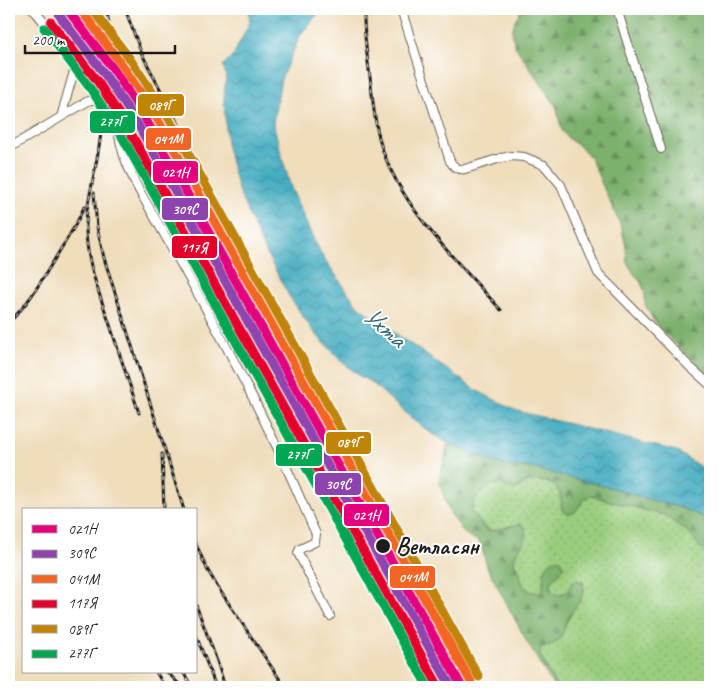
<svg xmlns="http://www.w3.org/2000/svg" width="719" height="696" viewBox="0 0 719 696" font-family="Caveat,sans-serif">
	<defs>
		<pattern id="grass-dots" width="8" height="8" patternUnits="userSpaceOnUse" patternTransform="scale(1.25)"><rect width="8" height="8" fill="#9acd7d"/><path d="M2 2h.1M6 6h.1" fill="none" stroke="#84af6b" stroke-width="1.8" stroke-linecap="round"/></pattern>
		<pattern id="forest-firs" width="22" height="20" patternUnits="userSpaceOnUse" patternTransform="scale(1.25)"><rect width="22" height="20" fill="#7bb06c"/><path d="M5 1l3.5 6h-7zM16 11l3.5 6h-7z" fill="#648e58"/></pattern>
		<pattern id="water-waves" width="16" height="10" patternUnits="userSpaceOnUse" patternTransform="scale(1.25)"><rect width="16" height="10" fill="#3fabbf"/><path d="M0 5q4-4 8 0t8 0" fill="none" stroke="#348a9a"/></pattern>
	</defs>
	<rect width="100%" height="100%" fill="#fff"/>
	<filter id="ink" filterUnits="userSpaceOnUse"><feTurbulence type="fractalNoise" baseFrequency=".02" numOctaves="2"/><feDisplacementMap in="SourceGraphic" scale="10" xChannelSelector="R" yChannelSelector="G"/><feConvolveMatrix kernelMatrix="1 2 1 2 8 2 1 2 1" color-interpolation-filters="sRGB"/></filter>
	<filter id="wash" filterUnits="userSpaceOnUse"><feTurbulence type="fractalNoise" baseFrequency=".0096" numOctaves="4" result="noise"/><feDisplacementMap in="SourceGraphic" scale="20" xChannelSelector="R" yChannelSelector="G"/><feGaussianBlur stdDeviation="1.12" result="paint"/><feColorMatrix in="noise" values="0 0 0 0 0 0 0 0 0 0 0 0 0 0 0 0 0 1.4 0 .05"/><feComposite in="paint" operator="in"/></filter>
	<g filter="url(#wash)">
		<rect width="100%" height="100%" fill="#efddbb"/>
		<!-- grass -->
		<path fill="url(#grass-dots)" stroke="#5b744c" d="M533 480C543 481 557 482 560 494 562 499 561 505 562 510L580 506 585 498 591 496 664 515 686 530 710 558V687H572L570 686 562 687 555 684 539 653 541 647 553 644 561 638 565 625 572 611 580 601 584 591 583 582C572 589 564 599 551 591 550 580 552 578 561 572L543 578 544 586 541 592C530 594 522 589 520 578 520 575 520 572 519 570 516 566 513 564 514 559 516 552 521 546 525 541L513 525C486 533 490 535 472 512L474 500 481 493 492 485 500 483 507 487 515 489Z"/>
		<!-- forest -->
		<path fill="url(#forest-firs)" stroke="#4c6644" d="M522 9H710V376L663 332 652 318 645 304V292L640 281 634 274 627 262 626 247 622 229 590 157 581 147 570 140 562 131 556 106 515 46 512 32 515 20Z
			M448 443 487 460 506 466 532 468 624 491 641 497 682 508 703 517 710 522V558L686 530 664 515 591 496 585 498 574 513 568 514 562 510 560 494 556 487 548 482 533 480 515 489 507 487 500 484 492 485 481 493 474 500 472 512C477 517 480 524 485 529 491 534 512 525 521 524L525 527C529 544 515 548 514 561 514 566 518 567 519 571 521 573 520 576 521 579 523 589 531 594 541 592 546 584 541 574 547 566 548 563 551 562 553 560H561L564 566C559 578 549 575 551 591 559 596 562 595 569 590L571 583 577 580 583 582 584 591 580 601 572 611 565 625 561 638 553 644 542 647 539 653 555 684 562 687 570 686 572 687H554L527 642 487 567C484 558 483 549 479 541L472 538 464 533 450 513 446 503 439 481Z"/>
		<!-- water -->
		<path fill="url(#water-waves)" stroke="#2e646e" d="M248 9H322L301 34 281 79 273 123 290 185 310 232 323 257 357 305 375 319 476 390 514 410 676 451 710 473V522L703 517 682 508 641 497 624 491 532 468 506 466 487 460 448 443 431 433 409 416 371 382 361 377 342 362 313 331 289 296 262 245 238 190 227 147 224 99 226 76 223 65 230 59 234 54 248 26 250 21Z"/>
	</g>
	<g filter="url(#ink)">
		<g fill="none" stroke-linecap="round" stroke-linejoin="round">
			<defs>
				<path id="minor" d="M33 9 43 21 67 44 78 57 61 117
					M401 9 450 161C454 168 458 170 465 169L501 158 512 156 524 157 544 165 561 185 598 273 689 366 710 385
					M617 9 661 149
					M9 148 88 101C94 99 100 98 106 102 115 109 120 144 124 156 128 167 133 179 139 190 186 272 233 355 274 441 289 471 302 503 316 534L315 542 300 549 298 553 330 616"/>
			</defs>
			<!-- minor casing -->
			<use href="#minor" stroke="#666054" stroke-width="10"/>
			<!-- minor -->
			<use href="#minor" stroke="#fff" stroke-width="8"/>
			<defs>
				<path id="rail" d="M58 9C71 24 86 40 94 58 114 104 95 163 87 210 82 250 96 285 109 322 119 352 129 383 139 413
					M106 9C114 56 139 98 167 137
					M125 9 141 52 192 151
					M364 9C363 32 367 54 370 77 373 99 374 123 381 145 400 207 458 262 501 310
					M94 193 97 227 104 258 184 510
					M9 322C30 303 44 276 59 252 68 237 78 223 84 207
					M162 454 164 510
					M196 544 207 569 217 586 285 687
					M196 605 217 661 225 687
					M196 635 216 687
					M156 672 165 687
					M167 672 182 687
					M183 672 192 687"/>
			</defs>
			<!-- rail casing -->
			<use href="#rail" stroke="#1c1c1c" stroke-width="3"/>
			<!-- rail -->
			<use href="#rail" stroke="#fff" stroke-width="1" stroke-dasharray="4" stroke-linecap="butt"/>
			<defs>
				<path id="rail-1" d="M67 9 114 70 145 118 462 687"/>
				<path id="rail-2" d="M59 15 106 76 137 123 451 687"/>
				<path id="rail-3" d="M80 9 122 65 154 113 471 682"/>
				<path id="rail-4" d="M51 22 98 82 128 128 439 687"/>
				<path id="rail-5" d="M92 9 130 59 163 108 479 677"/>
				<path id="rail-6" d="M44 28 90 88 120 133 428 687"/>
			</defs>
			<!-- rail-1 casing -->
			<use href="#rail-1" stroke="#fff" stroke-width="12"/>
			<!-- rail-2 casing -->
			<use href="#rail-2" stroke="#fff" stroke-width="12"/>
			<!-- rail-3 casing -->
			<use href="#rail-3" stroke="#fff" stroke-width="12"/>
			<!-- rail-4 casing -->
			<use href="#rail-4" stroke="#fff" stroke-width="12"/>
			<!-- rail-5 casing -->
			<use href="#rail-5" stroke="#fff" stroke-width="12"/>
			<!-- rail-6 casing -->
			<use href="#rail-6" stroke="#fff" stroke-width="12"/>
			<!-- rail-1 -->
			<use href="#rail-1" stroke="#e5007d" stroke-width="9"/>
			<!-- rail-2 -->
			<use href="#rail-2" stroke="#8e44ad" stroke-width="9"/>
			<!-- rail-3 -->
			<use href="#rail-3" stroke="#f26522" stroke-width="9"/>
			<!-- rail-4 -->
			<use href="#rail-4" stroke="#e4002b" stroke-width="9"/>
			<!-- rail-5 -->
			<use href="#rail-5" stroke="#c08407" stroke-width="9"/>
			<!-- rail-6 -->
			<use href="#rail-6" stroke="#00a651" stroke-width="9"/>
		</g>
	</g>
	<!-- markers -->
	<circle fill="#1c1c1c" stroke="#fff" stroke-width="2" cx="383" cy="546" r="8"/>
	<g text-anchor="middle" stroke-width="4" stroke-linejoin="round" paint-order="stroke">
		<!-- stop labels -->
		<g font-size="24" font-weight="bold" fill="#1c1c1c" stroke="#fff" text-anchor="start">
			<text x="396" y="554">Ветласян</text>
		</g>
		<!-- water labels -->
		<g font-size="25" font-style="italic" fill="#2e646e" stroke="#fff">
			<text transform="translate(385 326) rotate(41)" y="9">Ухта</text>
		</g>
	</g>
	<g stroke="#fff" stroke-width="2">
		<rect x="137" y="93" width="48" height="24" rx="5" fill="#c08407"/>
		<rect x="89" y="110" width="47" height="24" rx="5" fill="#00a651"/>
		<rect x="145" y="127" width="47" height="24" rx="5" fill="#f26522"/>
		<rect x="152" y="160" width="47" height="24" rx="5" fill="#e5007d"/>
		<rect x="161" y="197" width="48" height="24" rx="5" fill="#8e44ad"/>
		<rect x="171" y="235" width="47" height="24" rx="5" fill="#e4002b"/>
		<rect x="325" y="431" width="47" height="24" rx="5" fill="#c08407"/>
		<rect x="275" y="443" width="48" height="24" rx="5" fill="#00a651"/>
		<rect x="314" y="472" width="48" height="24" rx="5" fill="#8e44ad"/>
		<rect x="343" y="503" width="47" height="24" rx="5" fill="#e5007d"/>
		<rect x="389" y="565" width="47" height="24" rx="5" fill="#f26522"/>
	</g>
	<g font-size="14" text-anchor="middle" font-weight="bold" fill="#fff">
		<text x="161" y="110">089Г</text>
		<text x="112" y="126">277Г</text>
		<text x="168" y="144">041М</text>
		<text x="175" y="177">021Н</text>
		<text x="185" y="214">309С</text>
		<text x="194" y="252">117Я</text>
		<text x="349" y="447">089Г</text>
		<text x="299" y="459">277Г</text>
		<text x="338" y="489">309С</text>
		<text x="366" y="520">021Н</text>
		<text x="413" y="582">041М</text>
	</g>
	<!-- margin -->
	<rect width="719" height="696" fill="none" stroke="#fff" stroke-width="30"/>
	<!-- legend -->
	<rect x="22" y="508" width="175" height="165" fill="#ffffff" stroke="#a4a4a4"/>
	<rect x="32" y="525" width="25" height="8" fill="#e5007d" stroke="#a4a4a4"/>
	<text x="68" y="534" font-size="15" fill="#1c1c1c">021Н</text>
	<rect x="32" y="550" width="25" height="8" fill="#8e44ad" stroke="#a4a4a4"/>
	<text x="68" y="558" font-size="15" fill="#1c1c1c">309С</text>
	<rect x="32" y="575" width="25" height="8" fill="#f26522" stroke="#a4a4a4"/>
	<text x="68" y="584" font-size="15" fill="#1c1c1c">041М</text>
	<rect x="32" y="600" width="25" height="8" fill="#e4002b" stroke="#a4a4a4"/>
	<text x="68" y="608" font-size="15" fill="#1c1c1c">117Я</text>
	<rect x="32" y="625" width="25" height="8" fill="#c08407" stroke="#a4a4a4"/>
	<text x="68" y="634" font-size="15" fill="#1c1c1c">089Г</text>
	<rect x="32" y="650" width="25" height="8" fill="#00a651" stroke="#a4a4a4"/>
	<text x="68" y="658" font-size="15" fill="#1c1c1c">277Г</text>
	<!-- scale -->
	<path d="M25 45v8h150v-8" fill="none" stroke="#1c1c1c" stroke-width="2.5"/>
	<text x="32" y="45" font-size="15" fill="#1c1c1c" stroke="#ffffff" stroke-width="4" paint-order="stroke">200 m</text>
</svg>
